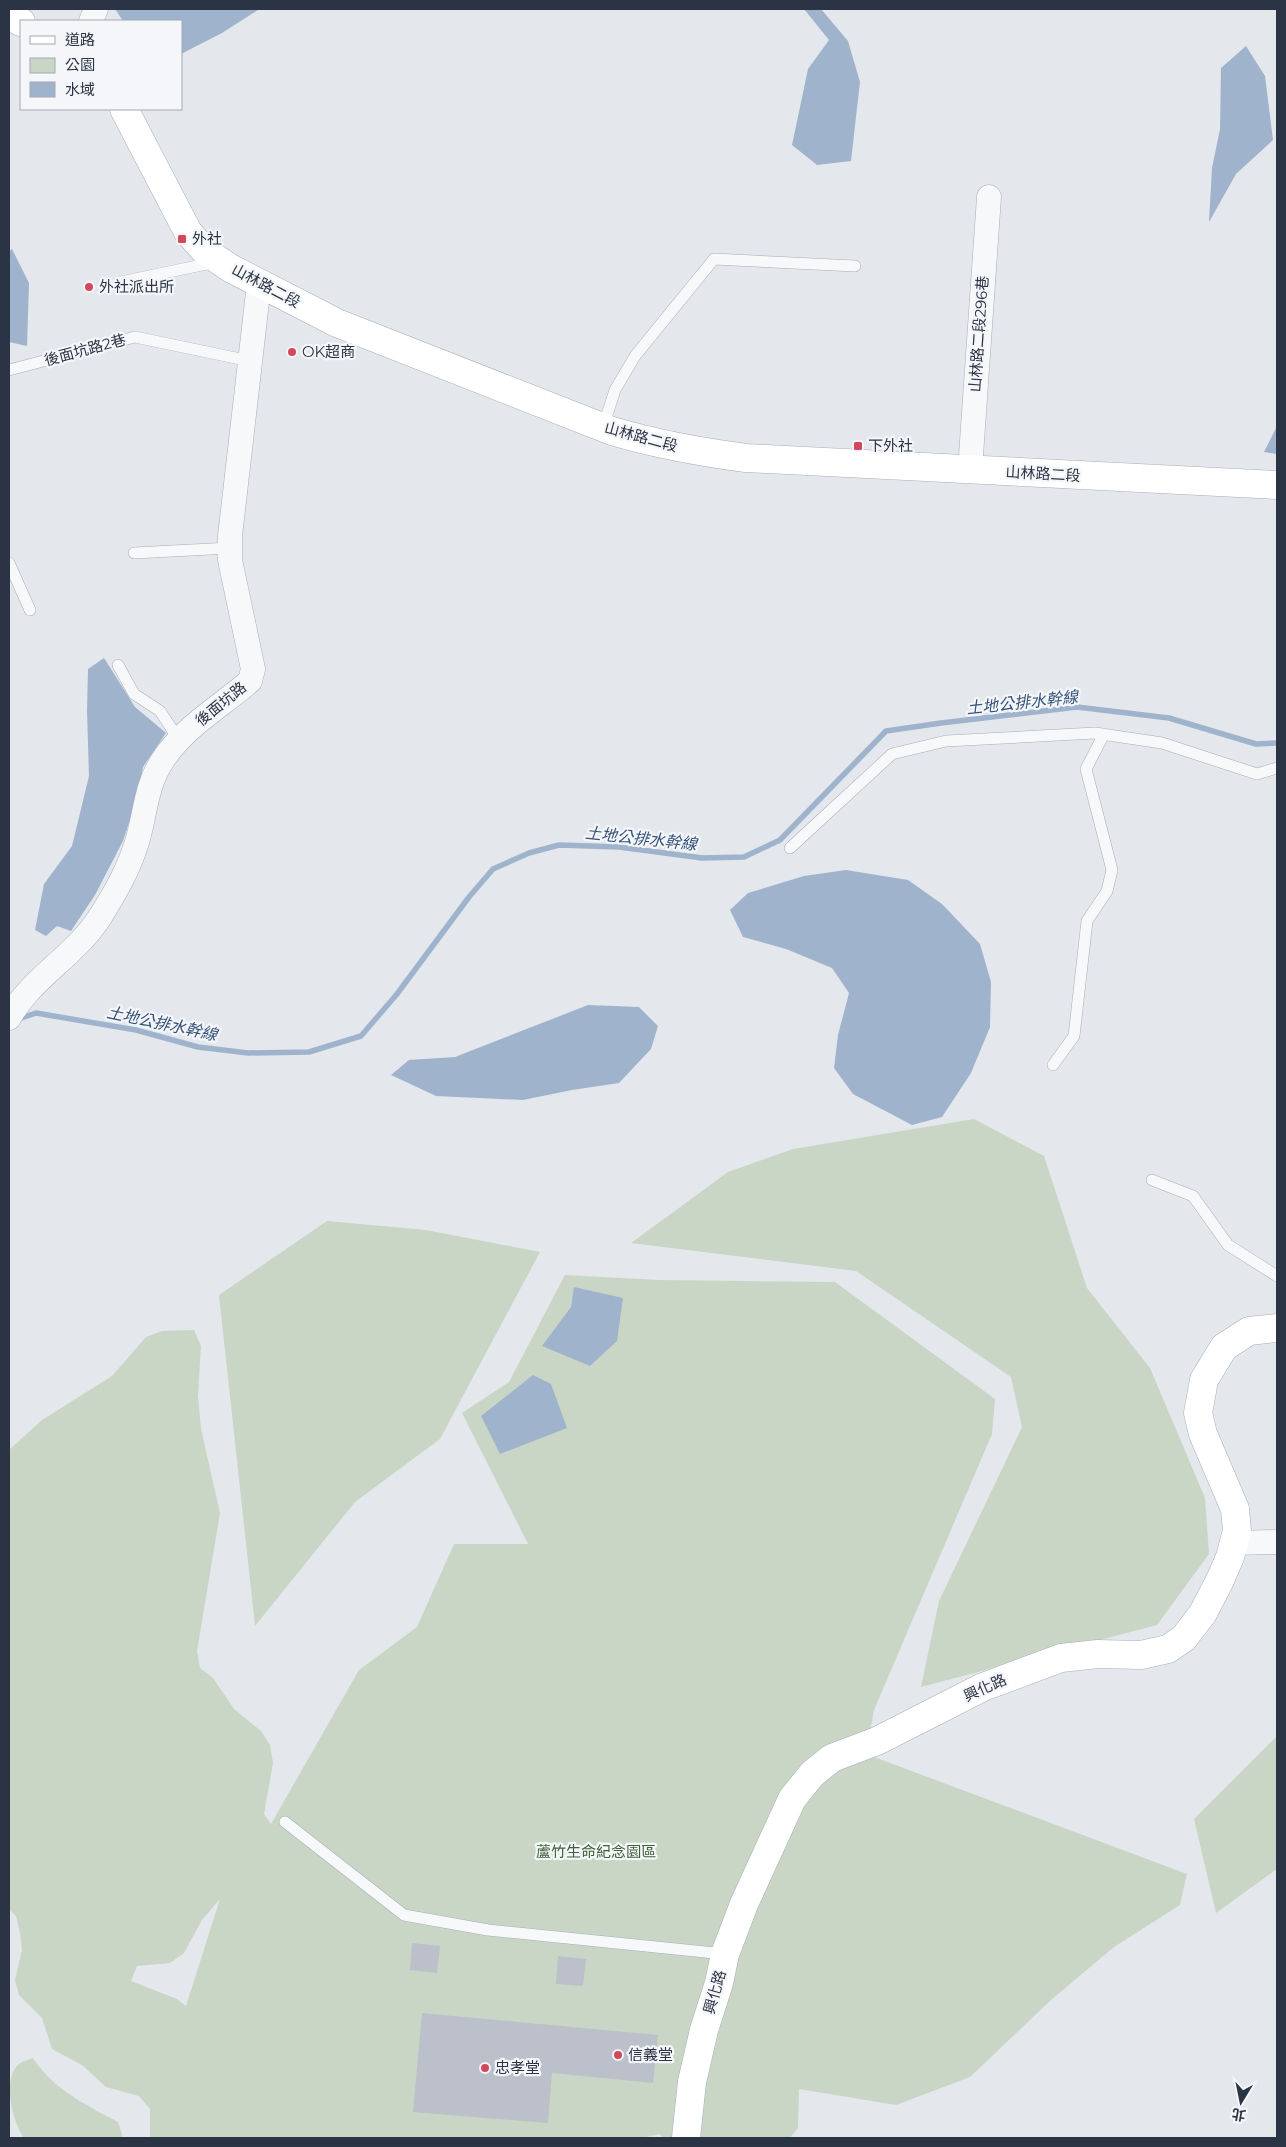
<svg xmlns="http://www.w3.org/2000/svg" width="1286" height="2147" viewBox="0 0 1286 2147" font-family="Montserrat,'Noto Sans TC',sans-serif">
	<rect width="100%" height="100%" fill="#e4e7ec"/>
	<!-- green -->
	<path fill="#c9d6c5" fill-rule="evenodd" d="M974 1119 1044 1156 1087 1288 1150 1368 1205 1498 1209 1554 1157 1625 921 1687 939 1601 1022 1427 1011 1377 856 1271 631 1243 728 1172 793 1149Z
		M327 1221 426 1230 540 1252 440 1439 355 1502 255 1626 219 1295Z
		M565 1275 659 1280 835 1282 995 1399 992 1434 874 1710 866 1754 1187 1874 1180 1905 1114 1947 1051 2000 970 2077 896 2105 799 2089 798 2128 790 2138H663L660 2134 641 2138H150V2109L139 2096 106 2087 82 2065 52 2049 42 2018 19 1995 15 1980 22 1950 20 1933 16 1916 9 1909V1450L42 1420 112 1376 146 1337 162 1331 194 1330 201 1346 198 1396 201 1429 220 1513 197 1651 200 1668 213 1678 234 1709 261 1731 270 1745 273 1763 264 1814 271 1824 359 1670 417 1627 454 1544H528L462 1413 509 1382ZM220 1899 186 2006 177 1999 131 1981 137 1966 170 1963 184 1953 202 1920Z
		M1277 1736V1869L1216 1913 1194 1819Z
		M33 2058C53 2089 86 2105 118 2122L123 2138H24C13 2122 1 2080 19 2064 22 2061 29 2060 33 2058Z"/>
	<!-- water -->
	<path fill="#9fb4cc" d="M115 9H257L258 10 222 33 181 54V21H123Z
		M804 9H821L848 41 860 82 851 161 817 165 792 145 808 69 829 40Z
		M1246 46 1265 76 1273 140 1236 174 1209 222 1212 168 1220 129 1221 68Z
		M12 249 29 283 27 346 9 342V251Z
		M1277 426V454L1264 452Z
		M104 658 135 707 166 733 143 767 138 795 123 841 95 895 71 931 57 926 46 936 35 930 44 884 72 846 89 776 87 711 88 669Z
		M846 870 908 880 942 904 980 944 991 982 990 1027 971 1073 942 1117 912 1125 853 1094 834 1068 838 1035 849 993 832 968 786 949 743 937 730 910 748 893 804 876Z
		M588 1005 639 1007 658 1026 651 1049 619 1083 572 1090 523 1100 436 1096 391 1075 409 1060 455 1057Z
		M574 1287 623 1298 617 1341 590 1366 542 1346 571 1307Z
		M533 1375 551 1384 567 1428 500 1454 481 1416Z"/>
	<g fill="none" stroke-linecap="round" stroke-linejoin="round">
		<!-- stream -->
		<path stroke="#9fb4cc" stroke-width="5.5" d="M18 1019 36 1013 136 1030 198 1047 248 1053 309 1052 361 1036 397 994 469 897 493 869 529 853 559 845 619 847 702 858 744 857 780 840 886 731 941 723 1077 707 1169 718 1256 744 1277 743"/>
	</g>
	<!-- building -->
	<path fill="#bbc0ca" d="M412 1943 440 1946 437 1973 410 1970Z
		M558 1956 586 1959 583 1986 556 1984Z
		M422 2013 658 2035 653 2083 552 2073 548 2123 413 2112Z"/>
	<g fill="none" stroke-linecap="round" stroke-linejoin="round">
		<defs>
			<path id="lane" d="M121 282 216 262
				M9 370 135 337 250 361
				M603 427 615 390 635 356 714 259 855 266
				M134 553 230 548
				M9 563 30 610
				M118 665 134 694 160 711 179 740
				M790 848 892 754 946 741 1095 733 1162 743 1257 774 1277 768
				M1053 1065 1074 1036 1087 921 1107 891 1112 870 1086 769 1104 734
				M1152 1180 1193 1196 1228 1245 1277 1276
				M285 1822 404 1915 488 1930 725 1954"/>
			<path id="street" d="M91 21 96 9
				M970 470 989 197
				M9 1018C31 978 75 956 100 917 115 893 129 869 137 842 145 816 146 786 161 763 182 728 220 707 250 681L253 669 230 560V536L259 284
				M1234 1543 1277 1542"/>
			<path id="secondary" d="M9 16 21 22
				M124 109 188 232 205 251 230 268 337 323 612 431C656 444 700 452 746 458L1277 485
				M686 2138 692 2082 704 2030 719 1983 725 1954 744 1904 792 1799 812 1774 832 1758 877 1741 983 1687 1061 1658 1098 1654 1141 1655 1168 1649 1184 1638 1203 1613 1220 1580 1230 1557 1237 1531 1235 1509 1203 1434 1198 1413 1204 1380 1224 1347 1249 1331 1277 1328"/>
		</defs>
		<!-- lane casing -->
		<use href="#lane" stroke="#a9aeb7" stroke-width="12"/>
		<!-- street casing -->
		<use href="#street" stroke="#a9aeb7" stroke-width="25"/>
		<!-- secondary casing -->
		<use href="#secondary" stroke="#a9aeb7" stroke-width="29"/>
		<!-- lane -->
		<use href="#lane" stroke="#f7f8fa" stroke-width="11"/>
		<!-- street -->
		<use href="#street" stroke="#f7f8fa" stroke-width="24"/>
		<!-- secondary -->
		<use href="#secondary" stroke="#fff" stroke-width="28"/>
	</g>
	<!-- markers -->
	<g fill="#d1495b" stroke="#f4f6f9" stroke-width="2">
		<rect x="177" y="234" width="10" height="10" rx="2.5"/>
		<circle cx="89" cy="287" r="5"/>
		<circle cx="292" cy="352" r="5"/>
		<rect x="853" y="441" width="10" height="10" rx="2.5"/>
		<circle cx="618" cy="2055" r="5"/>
		<circle cx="485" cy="2068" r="5"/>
	</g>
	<g text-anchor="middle" stroke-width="4.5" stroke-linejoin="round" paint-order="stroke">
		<!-- poi labels -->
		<g font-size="15" fill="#2b3445" stroke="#f4f6f9" text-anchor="start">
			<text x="192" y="244">外社</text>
			<text x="99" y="292">外社派出所</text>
			<text x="302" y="357">OK超商</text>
			<text x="868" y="451">下外社</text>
			<text x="628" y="2060">信義堂</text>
			<text x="495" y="2073">忠孝堂</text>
		</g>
		<!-- street labels -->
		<g font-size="15" fill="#2b3445" stroke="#f4f6f9">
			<text transform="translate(266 286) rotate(28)" y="5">山林路二段</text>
			<text transform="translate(979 334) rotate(-86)" y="5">山林路二段296巷</text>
			<text transform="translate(85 350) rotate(-15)" y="5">後面坑路2巷</text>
			<text transform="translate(641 437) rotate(15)" y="5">山林路二段</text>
			<text transform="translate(1043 474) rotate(3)" y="5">山林路二段</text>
			<text transform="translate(221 704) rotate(-39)" y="5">後面坑路</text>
			<text transform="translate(985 1688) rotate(-24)" y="5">興化路</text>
			<text transform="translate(715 1992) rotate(-74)" y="5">興化路</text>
		</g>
		<!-- park labels -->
		<g font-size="15" fill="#3f6138" stroke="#f4f6f9">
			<text x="596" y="1857">蘆竹生命紀念園區</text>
		</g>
		<!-- water labels -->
		<g font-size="16" font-style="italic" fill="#34527a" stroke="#f4f6f9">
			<text transform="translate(1022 702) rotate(-6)" y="6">土地公排水幹線</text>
			<text transform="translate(641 838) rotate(6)" y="6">土地公排水幹線</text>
			<text transform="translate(162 1023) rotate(12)" y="6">土地公排水幹線</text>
		</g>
	</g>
	<!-- border -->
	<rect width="1286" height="2147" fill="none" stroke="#2b3445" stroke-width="20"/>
	<!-- legend -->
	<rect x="20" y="20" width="162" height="90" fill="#f4f6f9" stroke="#a4a8b1"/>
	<rect x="30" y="36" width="25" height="8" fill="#ffffff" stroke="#a4a8b1"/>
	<text x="65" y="45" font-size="15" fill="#2b3445">道路</text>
	<rect x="30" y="58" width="25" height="15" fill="#c9d6c5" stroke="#a4a8b1"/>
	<text x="65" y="70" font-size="15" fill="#2b3445">公園</text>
	<rect x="30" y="82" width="25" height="15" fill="#9fb4cc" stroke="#a4a8b1"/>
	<text x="65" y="95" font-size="15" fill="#2b3445">水域</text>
	<!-- north arrow -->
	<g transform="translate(1241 2102) rotate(190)" stroke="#f4f6f9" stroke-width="4" paint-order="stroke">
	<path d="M0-4L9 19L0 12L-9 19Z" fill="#2b3445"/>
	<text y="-8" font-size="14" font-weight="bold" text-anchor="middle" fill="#2b3445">北</text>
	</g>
</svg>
